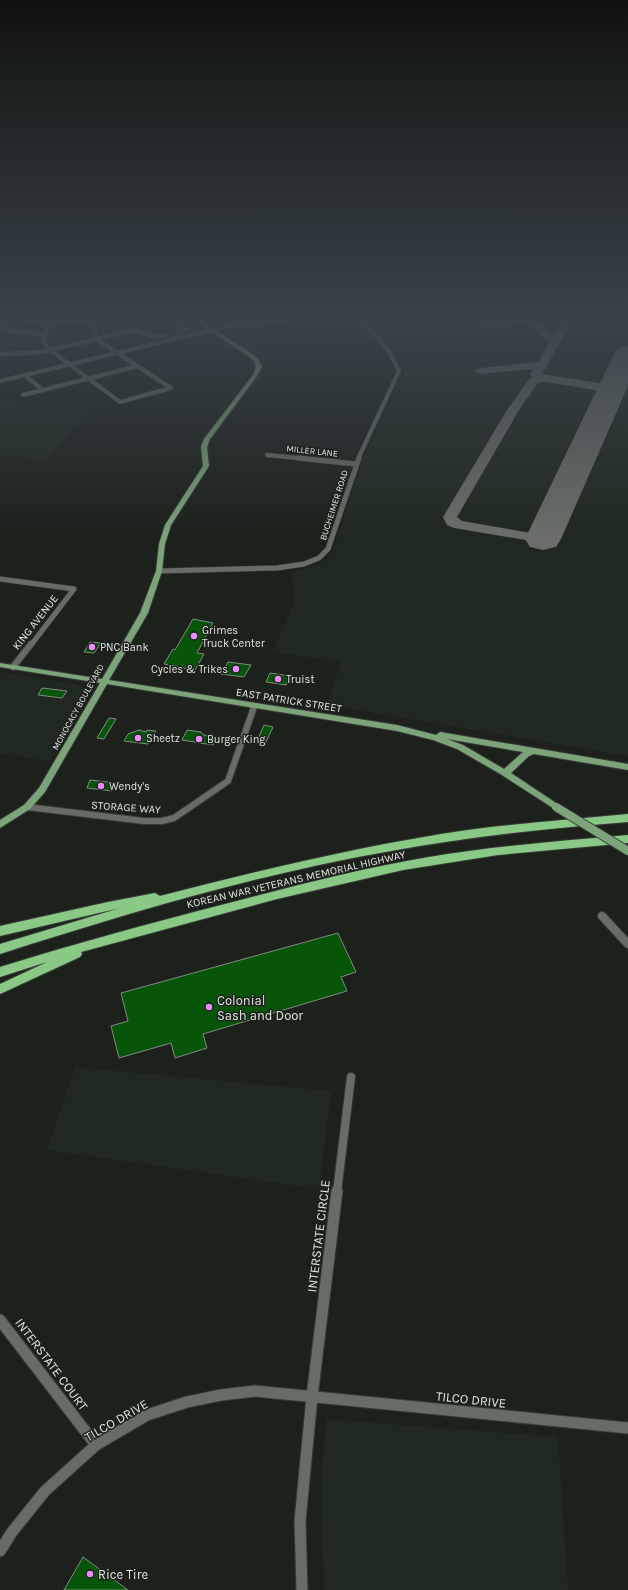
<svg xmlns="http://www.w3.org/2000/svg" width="628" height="1590" viewBox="0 0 628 1590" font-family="Karla,sans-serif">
	<rect width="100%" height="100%" fill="#1d211c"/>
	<!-- built -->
	<path fill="#20291f" d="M380 315H628V756L327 705 341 662 272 652 295 602 291 572 320 564 332 553 363 459 407 368 365 317Z
		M0 400 91 407 49 459 0 455Z
		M0 672 82 685 85 688 48 761 0 753Z
		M75 1067 331 1091 319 1189 47 1150Z
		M326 1419 558 1437 568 1590H324L321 1488Z"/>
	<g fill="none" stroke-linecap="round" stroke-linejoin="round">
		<!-- taxiway -->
		<path fill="#6a6d69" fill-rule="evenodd" d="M517 315H528L554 335 566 315H576L542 374 612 385 618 389 612 393 546 382 538 383 519 410 457 517 462 521 548 536 550 539 548 542 543 543 454 528 447 525 443 517 507 410 530 378 532 377 530 374 533 369 480 374 474 371 480 368 538 362 549 343 526 323 482 327 477 324 482 321 519 318Z"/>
		<!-- runway -->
		<path fill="#6a6d69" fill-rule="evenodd" d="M628 346V386L561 539 556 547 543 550 530 547 525 539 614 354 618 348Z"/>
	</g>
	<!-- building -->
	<path fill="#065509" stroke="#838983" d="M193 619 213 623 197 653 204 654 194 672 181 667 164 664 173 649 175 650Z
		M90 642 101 643 94 653 84 652Z
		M228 662 251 665 244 677 221 674Z
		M270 673 290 676 286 685 266 682Z
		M42 688 67 691 62 698 38 695Z
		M109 718 116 719 104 739 97 738Z
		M264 725 273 727 266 742 257 741Z
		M139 730 146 732 147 730 156 731 148 744 124 741 128 734Z
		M187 730 201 732 204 735 217 737 213 745 182 740Z
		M90 780 116 783 112 791 87 788Z
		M338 933 356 972 341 977 347 991 203 1034 207 1048 175 1058 171 1043 119 1058 111 1026 128 1021 121 993Z
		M83 1557 128 1590H64Z"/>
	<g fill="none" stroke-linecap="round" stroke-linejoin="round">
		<defs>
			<path id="minor-far4" d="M91 315 96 337 99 341 171 388
				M163 315 187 329 178 333
				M49 322 43 342 50 350 134 330 154 337 164 336
				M0 327 7 323 91 321 127 315
				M0 329 45 335
				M0 354 32 353 50 350 120 402 171 388
				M28 378 43 390
				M0 381 232 325 367 315
				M23 395 138 366
				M267 455 308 459
				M358 459 399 371 389 351 360 318V315"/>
			<path id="minor-far3" d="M298 458 356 464
				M159 571 277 568 304 564 319 558 328 549 359 458
				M0 579 74 589 31 645"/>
			<path id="minor-far2" d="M13 667 31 644
				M27 807 144 821H162L174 818 228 781 254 707"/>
			<path id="minor-far1" d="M602 916 628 944
				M337 1192 351 1077"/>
			<path id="minor" d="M0 1320 96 1445
				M0 1551 12 1532 45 1491 96 1445 147 1415 187 1402 221 1395 255 1391 628 1428
				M302 1590 300 1521 312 1397 337 1191"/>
			<path id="major" d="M186 315H191L251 353 258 359 262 367 257 376 210 439 207 447 209 466 171 525 165 544 162 571 148 613 109 680 397 725 436 735 440 732 628 764V770L534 754 529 756 511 773 559 805 561 807 556 810 502 775 457 749 433 740 397 731 107 684 45 792 30 809 0 828V820L24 805 39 788 100 683 0 667V663L102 679 140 613 156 571 159 544 165 525 203 466 201 447 204 439 253 375 256 367 254 361 247 355ZM447 739 523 752 504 769 463 745Z"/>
			<path id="highway" d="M628 814V822C548 828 469 837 391 851 258 874 128 913 0 954V944L120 908 0 936V926L108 902 155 893 160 896C262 870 364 845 468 830 521 823 575 819 628 814Z
				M628 835V843L498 855 403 870 277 899 81 952 82 954 80 957 0 994V984L47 962 0 977V967C77 943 155 922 233 902 298 885 363 868 429 857 495 846 561 841 628 835Z"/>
		</defs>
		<!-- minor-far4 casing -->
		<use href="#minor-far4" stroke="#373b37" stroke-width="5"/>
		<!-- minor-far3 casing -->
		<use href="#minor-far3" stroke="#373b37" stroke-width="6"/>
		<!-- minor-far2 casing -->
		<use href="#minor-far2" stroke="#373b37" stroke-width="8"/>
		<!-- minor-far1 casing -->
		<use href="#minor-far1" stroke="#373b37" stroke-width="10"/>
		<!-- minor casing -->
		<use href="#minor" stroke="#373b37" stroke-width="13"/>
		<!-- major casing -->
		<use href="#major" stroke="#373b37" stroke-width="2"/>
		<!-- highway casing -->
		<use href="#highway" stroke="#373b37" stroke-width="2"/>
		<!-- minor-far4 -->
		<use href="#minor-far4" stroke="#676c66" stroke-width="4"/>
		<!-- minor-far3 -->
		<use href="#minor-far3" stroke="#676c66" stroke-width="5"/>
		<!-- minor-far2 -->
		<use href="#minor-far2" stroke="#676c66" stroke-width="6"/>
		<!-- minor-far1 -->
		<use href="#minor-far1" stroke="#676c66" stroke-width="8"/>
		<!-- minor -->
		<use href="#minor" stroke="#676c66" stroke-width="11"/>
		<!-- major -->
		<use href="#major" fill="#7ca379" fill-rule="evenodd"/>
		<!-- highway -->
		<use href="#highway" fill="#8ac886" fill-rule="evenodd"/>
		<defs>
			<path id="major-bridge" d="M556 807 628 851"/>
		</defs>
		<!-- major-bridge casing -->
		<use href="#major-bridge" stroke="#373b37" stroke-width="10" stroke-linecap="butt"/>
		<!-- major-bridge -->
		<use href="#major-bridge" stroke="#7ca379" stroke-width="8"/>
	</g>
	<!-- sky -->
	<linearGradient id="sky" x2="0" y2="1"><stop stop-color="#10120f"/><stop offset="0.59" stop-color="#3a434b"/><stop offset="1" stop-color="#3a434b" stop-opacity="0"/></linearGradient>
	<rect width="628" height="537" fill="url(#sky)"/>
	<!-- markers -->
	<g fill="#ed8cf9" stroke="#1d211c" stroke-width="1.5">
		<circle cx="194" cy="636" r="4"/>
		<circle cx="92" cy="647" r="4"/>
		<circle cx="236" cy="669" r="4"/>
		<circle cx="278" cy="679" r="4"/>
		<circle cx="138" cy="738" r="4"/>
		<circle cx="199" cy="739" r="4"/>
		<circle cx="101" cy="786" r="4"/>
		<circle cx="209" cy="1007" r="4"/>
		<circle cx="90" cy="1574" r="4"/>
	</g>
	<g text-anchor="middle" stroke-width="3" stroke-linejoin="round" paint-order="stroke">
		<!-- far-street labels -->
		<g font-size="9" fill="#e2e5e2" stroke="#1d211c">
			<text transform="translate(312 451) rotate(6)" y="3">MILLER LANE</text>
			<text transform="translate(334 505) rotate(-72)" y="3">BUCHEIMER ROAD</text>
			<text transform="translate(78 707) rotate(-61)" y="3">MONOCACY BOULEVARD</text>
		</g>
		<!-- street labels -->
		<g font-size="11" fill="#e2e5e2" stroke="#1d211c">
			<text transform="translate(35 622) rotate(-52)" y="4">KING AVENUE</text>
			<text transform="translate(289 700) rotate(9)" y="4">EAST PATRICK STREET</text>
			<text transform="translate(126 807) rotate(4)" y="4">STORAGE WAY</text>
			<text transform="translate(296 879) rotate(-13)" y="4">KOREAN WAR VETERANS MEMORIAL HIGHWAY</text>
		</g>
		<!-- poi labels -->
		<g font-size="11" fill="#e2e5e2" stroke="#1d211c" text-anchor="start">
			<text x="202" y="634">Grimes<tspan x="202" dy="13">Truck Center</tspan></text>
			<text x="100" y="651">PNC Bank</text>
			<text x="228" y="673" text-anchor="end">Cycles &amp; Trikes</text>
			<text x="286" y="683">Truist</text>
			<text x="146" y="742">Sheetz</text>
			<text x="207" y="743">Burger King</text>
			<text x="109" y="790">Wendy's</text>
		</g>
		<!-- near-poi labels -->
		<g font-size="13" fill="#e2e5e2" stroke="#1d211c" text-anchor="start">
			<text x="217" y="1005">Colonial<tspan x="217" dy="15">Sash and Door</tspan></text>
			<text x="98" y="1579">Rice Tire</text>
		</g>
		<!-- near-street labels -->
		<g font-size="13" fill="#e2e5e2" stroke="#1d211c">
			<text transform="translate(318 1236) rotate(-83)" y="5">INTERSTATE CIRCLE</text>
			<text transform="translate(52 1364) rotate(53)" y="5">INTERSTATE COURT</text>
			<text transform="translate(471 1399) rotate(6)" y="5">TILCO DRIVE</text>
			<text transform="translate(116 1420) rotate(-30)" y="5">TILCO DRIVE</text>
		</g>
	</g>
</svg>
